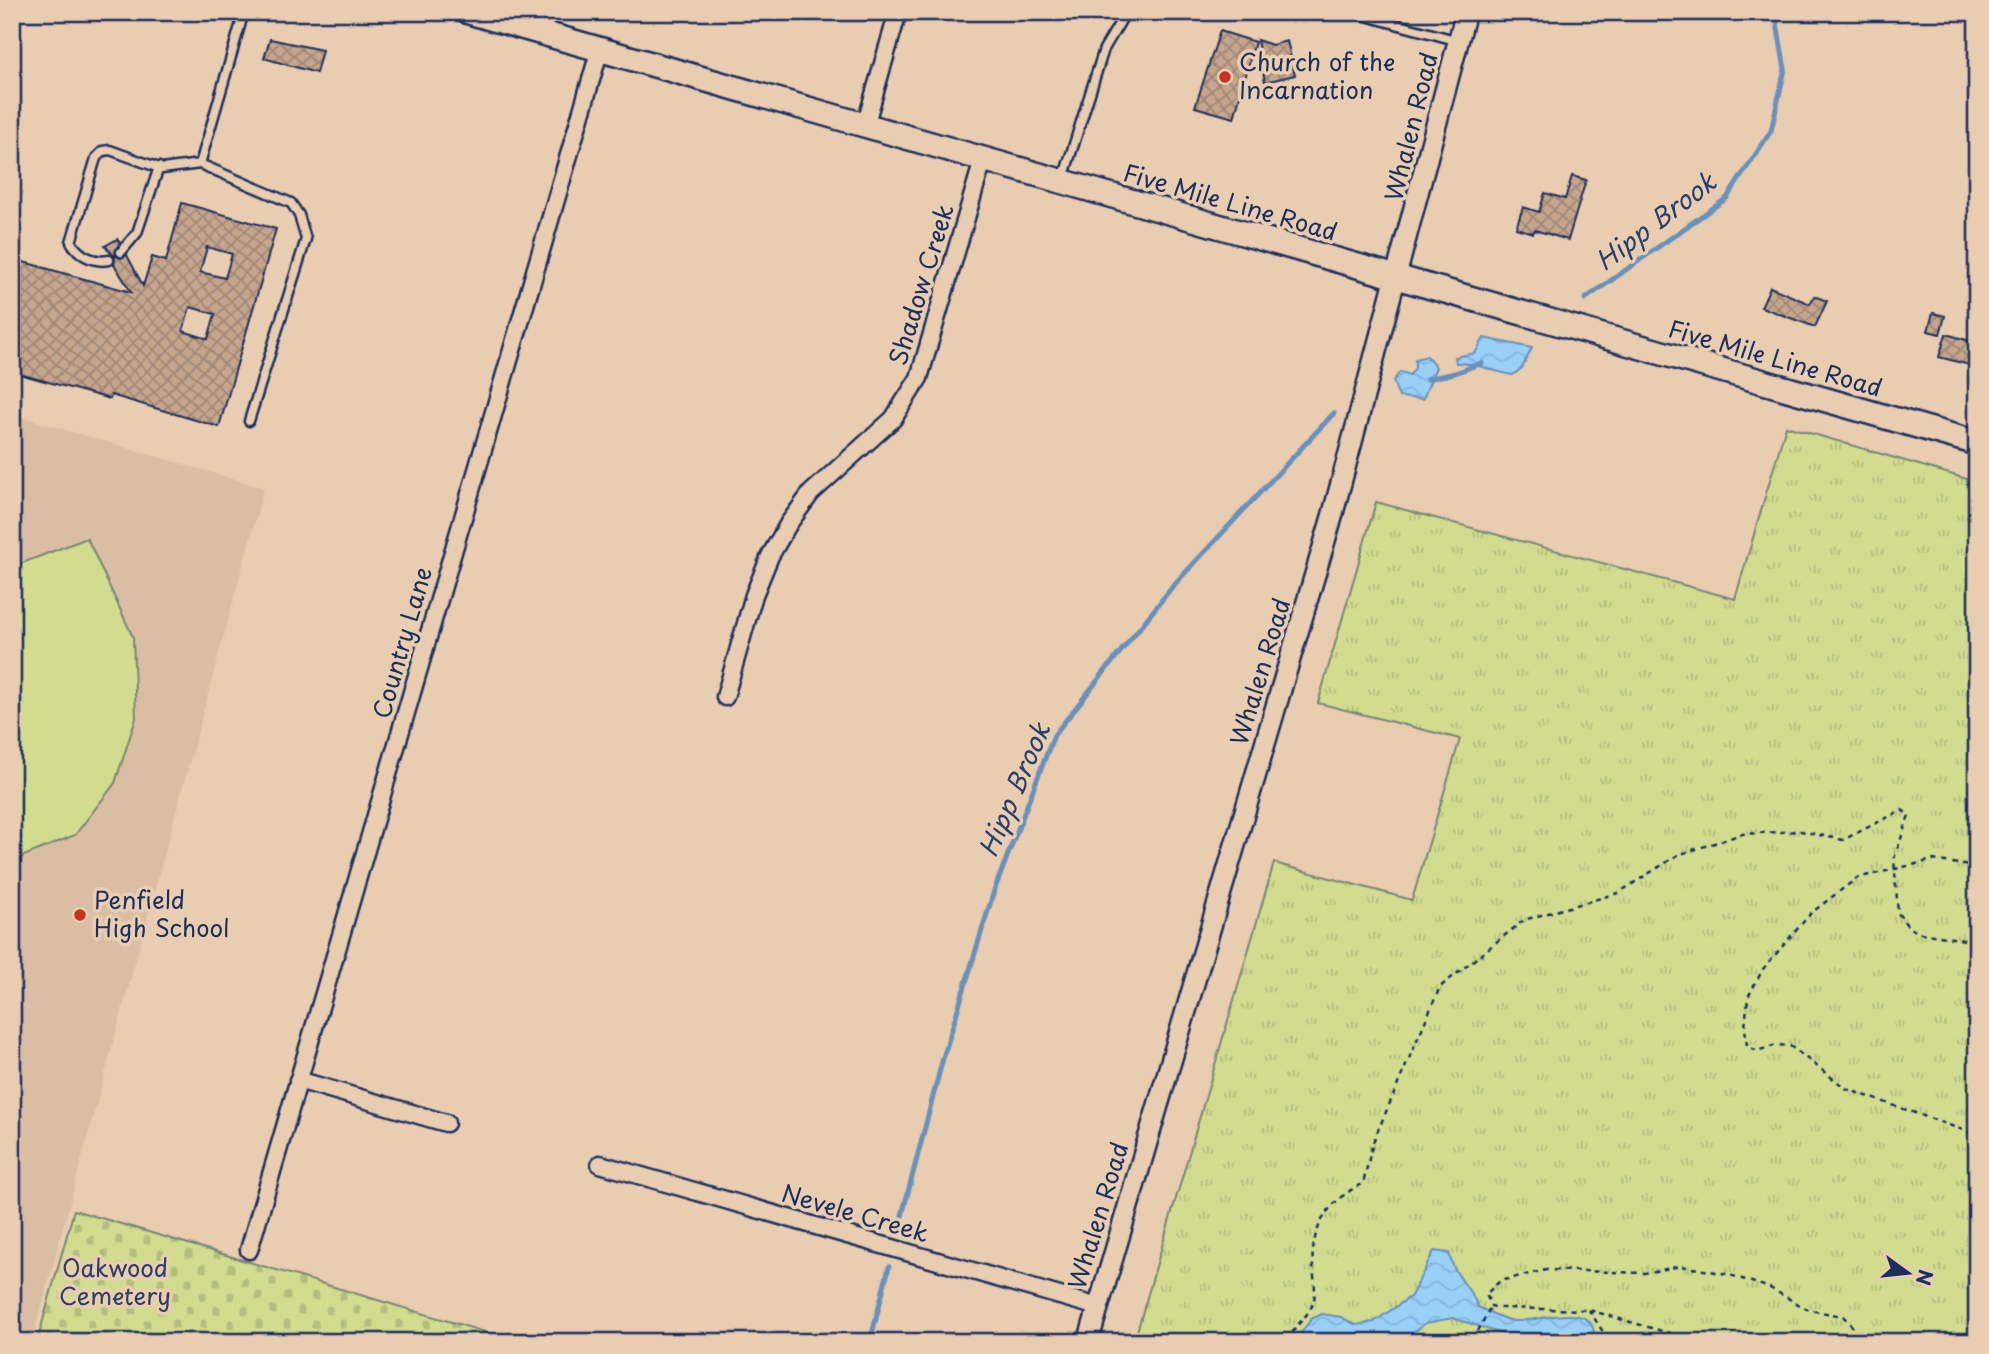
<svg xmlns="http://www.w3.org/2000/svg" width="1989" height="1354" viewBox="0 0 1989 1354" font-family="'Playpen Sans',sans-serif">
	<defs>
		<pattern id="grass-tufts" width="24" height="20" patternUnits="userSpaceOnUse" patternTransform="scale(1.75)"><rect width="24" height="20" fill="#d1dc8f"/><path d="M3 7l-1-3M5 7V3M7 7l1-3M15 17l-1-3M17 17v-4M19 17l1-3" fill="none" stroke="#b3bd7e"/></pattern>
		<pattern id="cemetery-stones" width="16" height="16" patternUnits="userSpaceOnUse" patternTransform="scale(1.75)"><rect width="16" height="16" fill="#d1dc8f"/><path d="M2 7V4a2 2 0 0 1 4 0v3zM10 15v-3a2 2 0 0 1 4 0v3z" fill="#b3bd7e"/></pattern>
		<pattern id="water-waves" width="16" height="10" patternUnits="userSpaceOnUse" patternTransform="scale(1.75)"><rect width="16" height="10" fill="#99d0f8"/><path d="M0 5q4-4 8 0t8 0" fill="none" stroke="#83b3d7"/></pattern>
		<pattern id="building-cross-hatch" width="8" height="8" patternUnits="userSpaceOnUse" patternTransform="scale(1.75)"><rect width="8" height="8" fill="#c5a58c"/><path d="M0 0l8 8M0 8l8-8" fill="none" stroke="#9f8776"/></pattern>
	</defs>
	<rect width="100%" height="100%" fill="#e8cdb0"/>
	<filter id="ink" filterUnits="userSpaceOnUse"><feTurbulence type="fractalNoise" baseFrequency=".0143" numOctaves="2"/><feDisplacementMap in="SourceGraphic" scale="14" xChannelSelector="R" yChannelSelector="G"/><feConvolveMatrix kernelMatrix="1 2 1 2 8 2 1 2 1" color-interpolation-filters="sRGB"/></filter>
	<g filter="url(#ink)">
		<!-- built -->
		<path fill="#dabea4" d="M12 414 264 488 32 1342H12Z"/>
		<!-- grass -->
		<path fill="url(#grass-tufts)" stroke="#768676" stroke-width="2" d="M1786 426 1977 482V1342H1134L1274 863 1412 900 1460 739 1318 703 1376 502 1735 599Z"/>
		<!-- cemetery -->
		<path fill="url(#cemetery-stones)" stroke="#768676" stroke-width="2" d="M74 1210 455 1323 517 1342H37Z"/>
		<!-- pitch -->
		<path fill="#d1dc8f" stroke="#768676" stroke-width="2" d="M87 538 133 637 136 718 115 783 75 835 12 861V567Z"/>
		<!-- water -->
		<path fill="url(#water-waves)" stroke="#6790ba" stroke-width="2" d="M1484 338 1532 348 1522 368 1513 375C1493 372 1476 362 1456 363L1455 357 1475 353Z
			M1427 356 1436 367 1423 399 1399 397 1393 381 1400 372 1410 375 1415 368V359Z
			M1434 1251 1449 1253C1453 1275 1470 1286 1478 1307 1490 1312 1501 1319 1514 1321 1538 1323 1599 1296 1594 1342H1527L1453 1318 1426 1323 1401 1342H1309L1301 1333 1311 1319 1322 1314 1341 1317 1356 1325 1374 1322 1411 1296Z"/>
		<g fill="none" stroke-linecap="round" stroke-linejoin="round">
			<!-- stream -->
			<path stroke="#6790ba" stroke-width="5" d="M1585 299 1727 198 1771 131 1785 69 1775 12
				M1427 379 1455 373 1482 363
				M899 1227 943 1058 994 891 1054 735 1173 586 1334 413
				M870 1342 889 1267"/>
		</g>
		<!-- building -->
		<path fill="url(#building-cross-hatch)" stroke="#1b2f5e" stroke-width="2" fill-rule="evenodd" d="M1220 31 1255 42 1234 118 1195 107Z
			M270 39 322 50 316 73 264 58Z
			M1257 40 1272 45 1287 41 1295 75 1265 82Z
			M1572 176 1586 180 1568 240 1535 230 1533 233 1516 228 1523 207 1539 212 1545 193 1565 199Z
			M182 203 276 229 219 427 111 395 110 399 12 372V288L20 261 131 292 114 264 115 257 105 246 117 239 120 243 115 255 121 258 127 255 143 286 152 257 166 261ZM207 247 232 254 225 278 200 272ZM190 307 215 314 208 339 183 331Z
			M1770 287 1810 304 1814 296 1827 301 1815 327 1761 307Z
			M1933 313 1945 316 1940 334 1928 331Z
			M1946 334 1977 343V367L1939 357Z"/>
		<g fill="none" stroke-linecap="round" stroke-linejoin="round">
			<defs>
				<path id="service" d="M244 12 200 164 291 203 299 215 306 239 249 421
					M1351 12 1459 41
					M1063 179 1104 49 1126 12
					M121 252 137 233 159 167
					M109 260C93 263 79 255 71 242L96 158 103 151 110 150 162 169 200 164"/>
				<path id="minor" d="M865 126 898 12
					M725 697 754 595 770 556 789 523 811 493 893 419 919 378 983 160
					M298 1080 446 1123
					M600 1164 1098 1307
					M249 1250 600 49"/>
				<path id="tertiary" d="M1088 1342 1332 517 1466 12"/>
				<path id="secondary" d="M469 12 1977 443"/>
			</defs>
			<!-- service casing -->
			<use href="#service" stroke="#1b2f5e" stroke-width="13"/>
			<!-- minor casing -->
			<use href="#minor" stroke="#1b2f5e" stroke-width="21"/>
			<!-- tertiary casing -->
			<use href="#tertiary" stroke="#1b2f5e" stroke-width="24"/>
			<!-- secondary casing -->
			<use href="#secondary" stroke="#1b2f5e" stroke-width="28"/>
			<!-- path -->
			<path stroke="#1b2f5e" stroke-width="2.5" stroke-dasharray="5 5" stroke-linecap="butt" d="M1977 867 1933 860 1857 878 1811 913 1763 969 1748 997 1745 1028 1747 1046 1757 1051 1776 1045 1790 1046 1847 1089 1977 1135
				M1589 1310 1609 1341
				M1478 1331 1491 1306
				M1289 1342C1292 1325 1310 1317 1314 1300 1317 1284 1311 1266 1313 1250 1316 1219 1335 1196 1363 1184L1373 1142 1440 987 1524 920 1618 893 1678 855 1742 834 1801 831 1843 840 1902 810 1909 815 1894 859 1898 913 1909 928 1921 933 1977 942
				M1700 1342 1589 1310 1499 1308 1491 1306 1486 1294 1500 1281 1546 1270 1645 1273 1681 1266 1727 1274 1770 1288 1809 1310 1843 1316 1866 1342"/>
			<!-- service -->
			<use href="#service" stroke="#e8cdb0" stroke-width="8"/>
			<!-- minor -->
			<use href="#minor" stroke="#e8cdb0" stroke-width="16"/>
			<!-- tertiary -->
			<use href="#tertiary" stroke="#e8cdb0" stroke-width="19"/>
			<!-- secondary -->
			<use href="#secondary" stroke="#e8cdb0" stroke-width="23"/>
		</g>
	</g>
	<!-- markers -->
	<g fill="#c8321e" stroke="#e8cdb0" stroke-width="2.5">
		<circle cx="1225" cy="77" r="7"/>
		<circle cx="80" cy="915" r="7"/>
	</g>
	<g text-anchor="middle" stroke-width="7" stroke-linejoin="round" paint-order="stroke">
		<!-- poi labels -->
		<g font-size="24" fill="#1b2f5e" stroke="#e8cdb0" text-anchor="start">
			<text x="1239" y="71">Church of the<tspan x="1239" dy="28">Incarnation</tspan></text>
			<text x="94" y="909">Penfield<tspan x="94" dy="28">High School</tspan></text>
		</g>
		<!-- street labels -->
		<g font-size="24" fill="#1b2f5e" stroke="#e8cdb0">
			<text transform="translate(1412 127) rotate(-76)" y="8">Whalen Road</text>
			<text transform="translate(1230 203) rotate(16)" y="8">Five Mile Line Road</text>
			<text transform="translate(922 285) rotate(-73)" y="8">Shadow Creek</text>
			<text transform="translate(1775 359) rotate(16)" y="8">Five Mile Line Road</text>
			<text transform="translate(403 643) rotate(-74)" y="8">Country Lane</text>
			<text transform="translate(1261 672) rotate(-73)" y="8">Whalen Road</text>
			<text transform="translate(855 1214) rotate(16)" y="8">Nevele Creek</text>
			<text transform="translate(1099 1216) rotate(-73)" y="8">Whalen Road</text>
		</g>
		<!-- park labels -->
		<g font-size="24" fill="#2d4063" stroke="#e8cdb0">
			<text x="115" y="1277">Oakwood<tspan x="115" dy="28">Cemetery</tspan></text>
		</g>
		<!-- water labels -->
		<g font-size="26" font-style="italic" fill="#283f6d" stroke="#e8cdb0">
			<text transform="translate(1656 222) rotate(-37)" y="9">Hipp Brook</text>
			<text transform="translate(1015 790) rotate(-67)" y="9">Hipp Brook</text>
		</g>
	</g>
	<!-- margin -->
	<rect width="1989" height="1354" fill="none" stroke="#e8cdb0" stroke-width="42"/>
	<rect x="21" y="21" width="1947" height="1312" fill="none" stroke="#1b2f5e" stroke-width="2.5" filter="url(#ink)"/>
	<!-- north arrow -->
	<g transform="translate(1908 1273) rotate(105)" stroke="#e8cdb0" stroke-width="5" paint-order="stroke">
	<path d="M0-5L12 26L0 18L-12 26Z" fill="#1b2f5e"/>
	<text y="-10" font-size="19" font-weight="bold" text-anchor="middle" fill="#1b2f5e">N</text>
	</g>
</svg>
